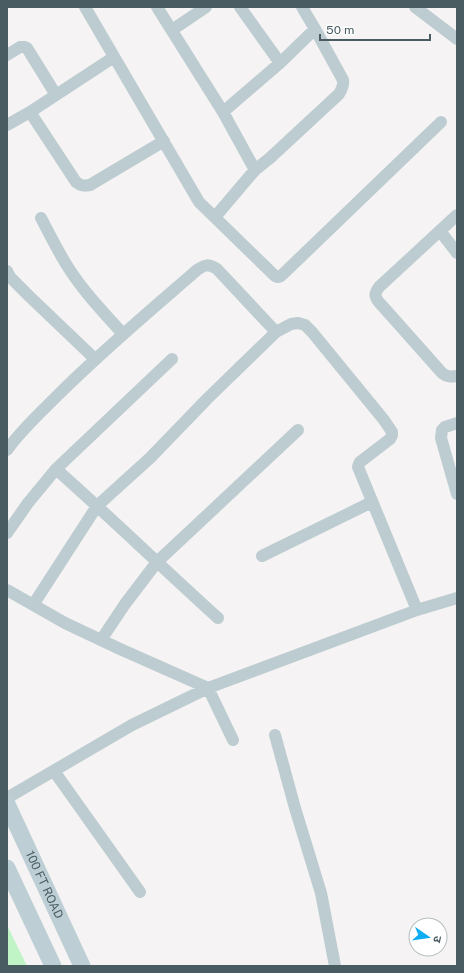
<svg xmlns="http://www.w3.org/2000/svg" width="464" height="973" viewBox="0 0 464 973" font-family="'Public Sans','Noto Sans Devanagari',sans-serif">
	<rect width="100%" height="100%" fill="#f5f3f3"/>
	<!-- green -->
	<path fill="#c0f4c7" d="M7 925 27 966H7Z"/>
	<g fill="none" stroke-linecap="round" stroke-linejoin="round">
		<!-- minor -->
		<path stroke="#bdccd0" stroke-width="12" d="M85 7 199 202 275 276 278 277 281 276 441 122
			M157 7 223 112 255 170
			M415 7 457 39
			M172 30 206 7
			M7 55 20 47H25L27 48 56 95 114 57
			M280 63 315 29 302 7
			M30 112 76 182C81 186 84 186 90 185L164 141
			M223 112 280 63 240 7
			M7 125 30 112 56 95
			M457 215 379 287C375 293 374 295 378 301L442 373C447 377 451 377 457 376
			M215 217 255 170 270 158 339 94C342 89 344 85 343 80L315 29
			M41 218C49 233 57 249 66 264 82 290 103 312 123 334
			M440 231 457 253
			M7 271 10 277 29 296 95 359
			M457 423 445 427 442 430 441 438 457 494
			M7 450C22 429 41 412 59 394 103 350 151 310 197 270 206 264 208 264 217 269L276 332
			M56 469C111 518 164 569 218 618
			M7 533 28 503 56 469 172 359
			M262 556 372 502
			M7 590 65 623 120 649 208 688 233 740
			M33 605 97 506 150 458 208 398 276 332 291 324 298 323 305 325 312 332 384 420 392 432V435L390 439 360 462 359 464 358 467 417 610
			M101 640 125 604 157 562 298 430
			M275 735 295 808 321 893 335 966
			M54 771 140 892
			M7 798 132 725 208 688 417 610 457 598"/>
		<!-- secondary -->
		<g stroke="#bdcfd5" stroke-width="17">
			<path id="s1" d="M7 804 82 966"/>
			<path d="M7 868 53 966"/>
		</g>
	</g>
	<g text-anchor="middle" stroke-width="3.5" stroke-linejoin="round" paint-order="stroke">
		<!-- street labels -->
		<g font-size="12" fill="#485c62" stroke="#fff">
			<text dy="4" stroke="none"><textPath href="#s1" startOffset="89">100 FT ROAD</textPath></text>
		</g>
	</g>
	<!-- border -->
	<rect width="464" height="973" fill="none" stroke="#485c62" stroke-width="16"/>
	<!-- north arrow -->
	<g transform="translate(428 937) rotate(103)"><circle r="19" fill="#ffffff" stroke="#b6bec0"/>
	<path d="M0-3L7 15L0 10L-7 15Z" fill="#0dadf4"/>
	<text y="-6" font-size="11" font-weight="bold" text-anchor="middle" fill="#485c62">उ</text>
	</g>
	<!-- scale -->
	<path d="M320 34v6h110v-6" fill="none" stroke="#485c62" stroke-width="2"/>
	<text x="326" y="34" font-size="12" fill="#485c62" stroke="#ffffff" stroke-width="3" paint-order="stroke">50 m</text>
</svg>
